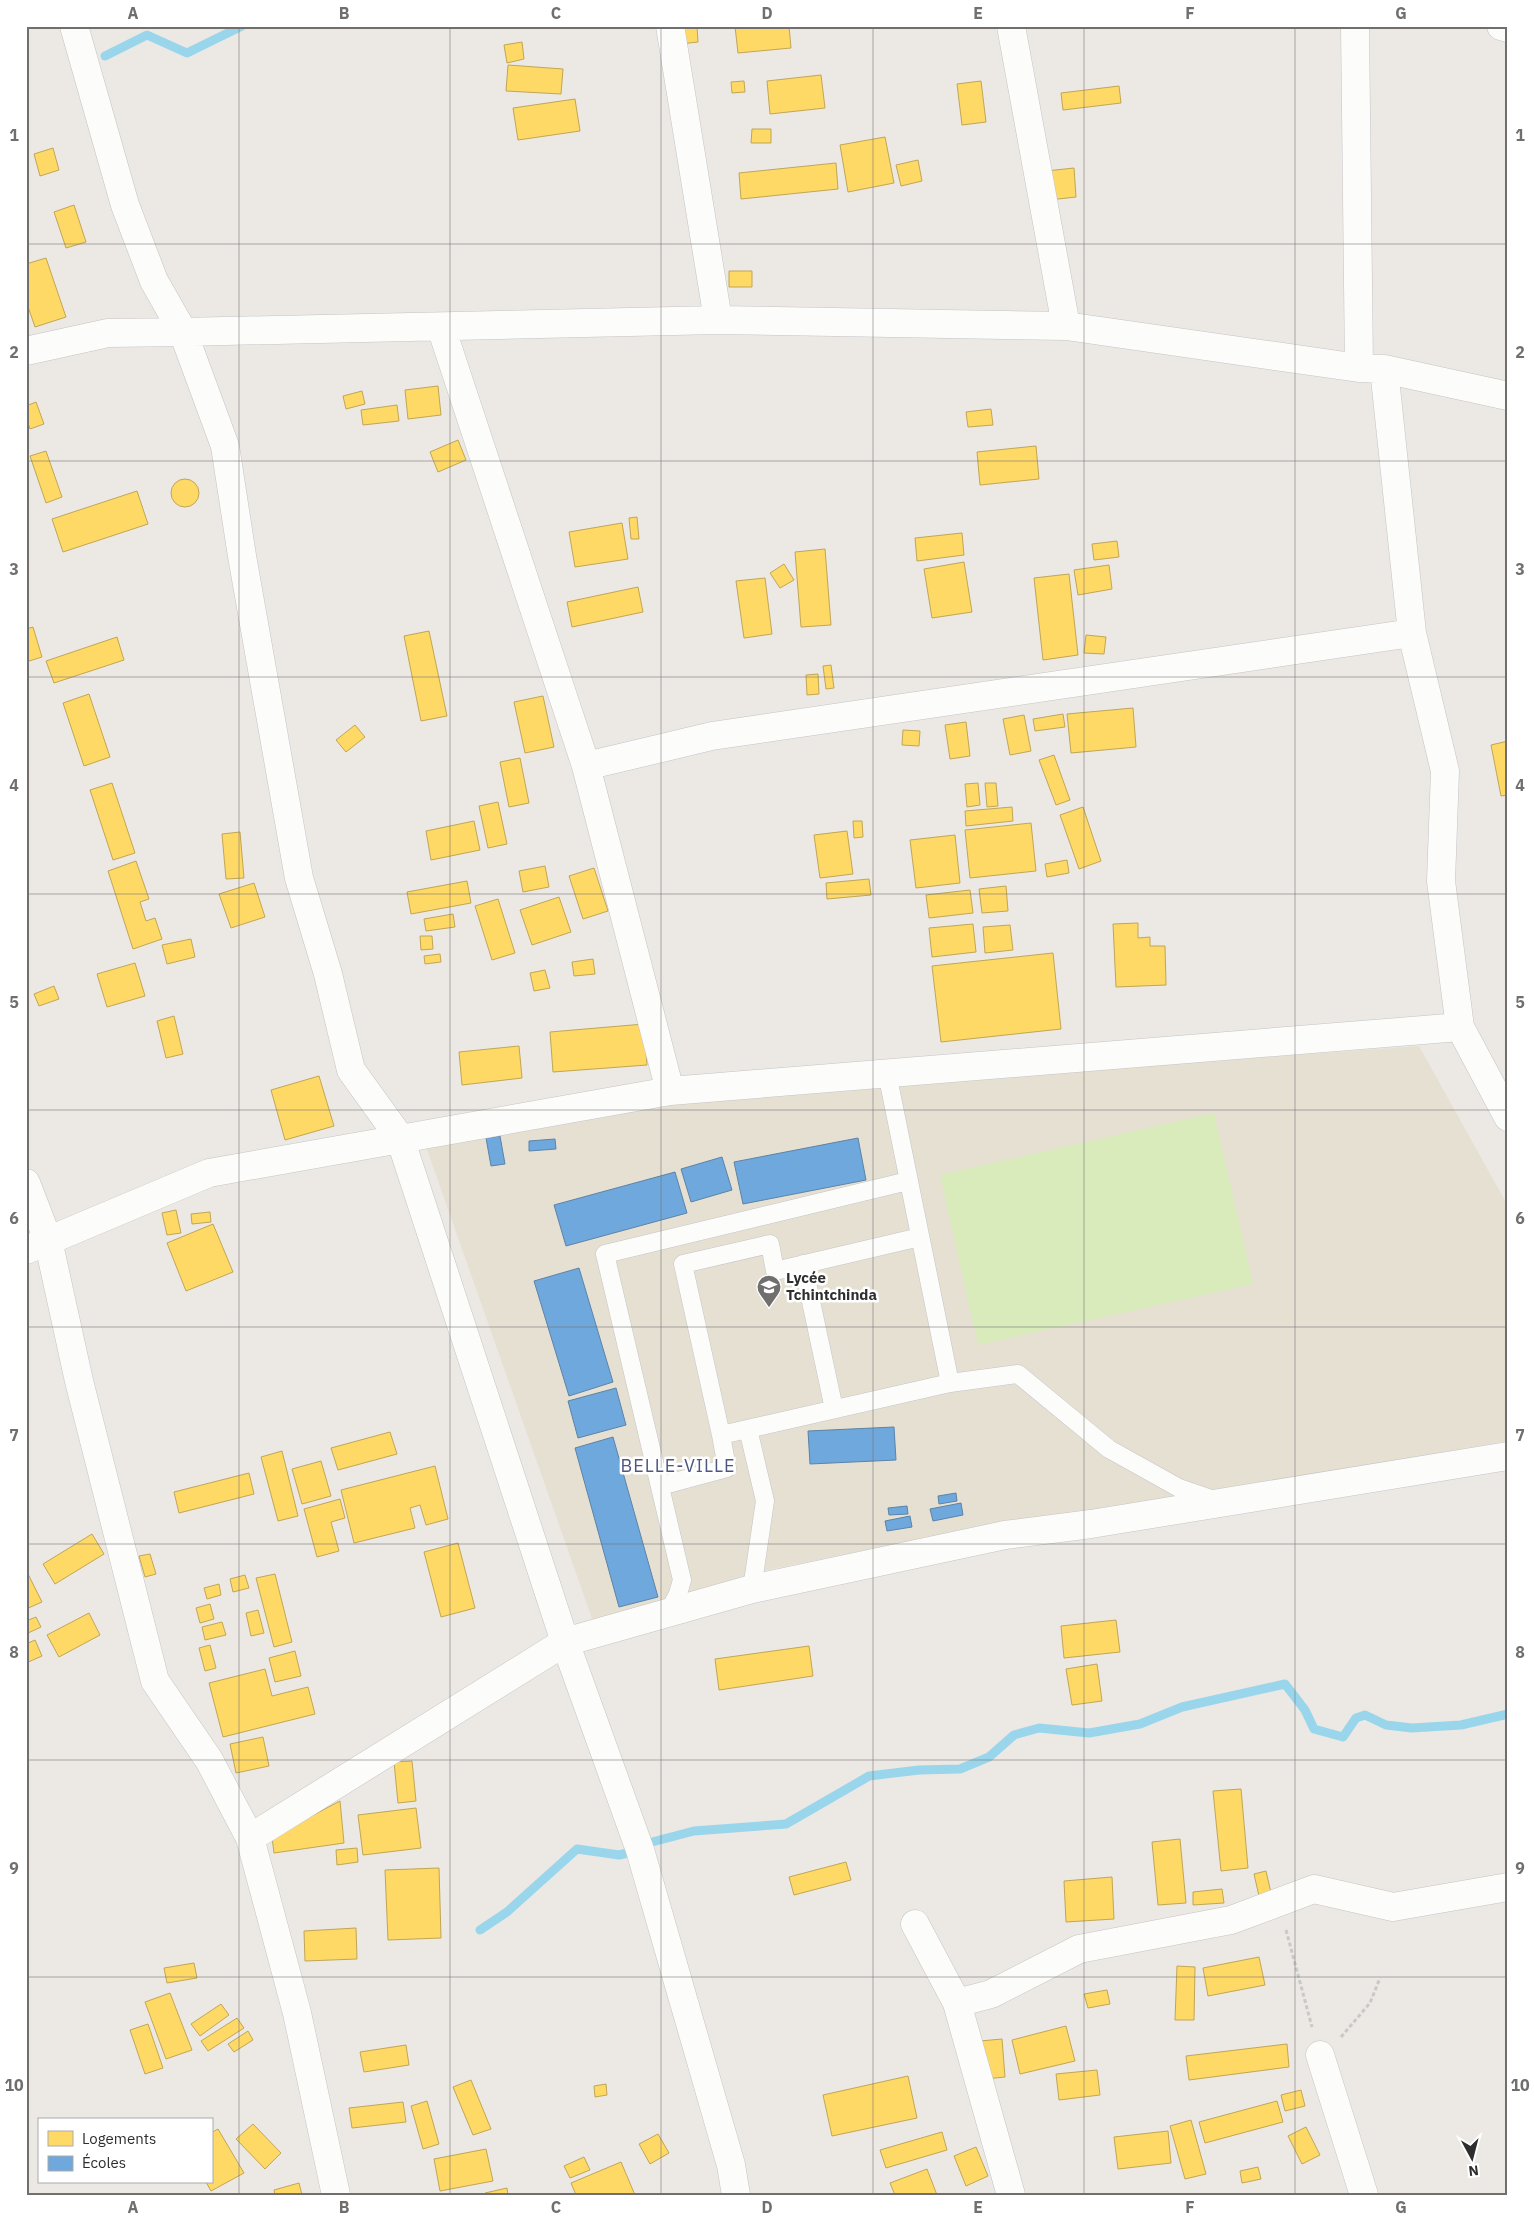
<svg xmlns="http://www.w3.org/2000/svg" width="1534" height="2221" viewBox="0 0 1534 2221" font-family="'IBM Plex Sans',sans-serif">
	<rect width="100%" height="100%" fill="#ece8e4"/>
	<!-- education -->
	<path fill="#e6e0d3" d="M1419 1046 1508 1206V1441L901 1543 752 1573 595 1627 424 1141 664 1101Z"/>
	<!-- pitch -->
	<path fill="#d9eabb" d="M1214 1113 1253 1284 978 1345 940 1175Z"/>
	<!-- homes -->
	<path fill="#ffd966" stroke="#c0a655" d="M678 26H697L698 42 680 44Z
		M735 26H789L791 48 738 53Z
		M522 42 524 59 507 63 504 45Z
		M508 65 563 69 561 94 506 91Z
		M821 75 825 108 770 114 767 81Z
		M744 81 745 92 732 93 731 82Z
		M981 81 986 122 962 125 957 84Z
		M1119 86 1121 103 1063 110 1061 93Z
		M575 99 580 131 518 140 513 108Z
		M752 129H771V143H751Z
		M885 137 894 183 848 192 840 145Z
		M53 148 59 170 40 176 34 154Z
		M918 160 922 181 901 186 896 165Z
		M836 163 838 189 741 199 739 173Z
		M1074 168 1076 197 1049 200 1046 171Z
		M74 205 86 242 66 248 54 212Z
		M46 258 66 317 35 327 26 301V264Z
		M729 271H752V287H729Z
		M438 386 441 415 408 419 405 390Z
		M362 391 365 404 346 409 343 396Z
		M36 402 44 424 30 429 26 417V406Z
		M397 405 399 421 363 425 361 410Z
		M991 409 993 425 968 427 966 412Z
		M458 440 466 460 438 472 430 452Z
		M1036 446 1039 479 980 485 977 452Z
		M46 451 62 497 46 503 30 456Z
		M171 493a14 14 0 1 1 28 0a14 14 0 1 1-28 0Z
		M137 491 148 524 63 552 52 519Z
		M637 517 639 539H631L629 518Z
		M622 523 628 559 575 567 569 532Z
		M962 533 964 555 917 561 915 538Z
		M1117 541 1119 557 1094 560 1092 544Z
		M825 549 831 625 801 627 795 552Z
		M964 562 972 612 932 618 924 569Z
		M784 564 794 580 780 588 770 573Z
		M1109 565 1112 589 1078 595 1074 570Z
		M1069 574 1078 655 1043 660 1034 578Z
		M765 578 772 634 744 638 736 581Z
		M638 587 643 612 572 627 567 602Z
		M33 627 42 657 26 662V629Z
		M429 631 447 716 421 721 404 636Z
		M1086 635 1106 637 1104 654 1084 653Z
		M117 637 124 660 54 683 46 661Z
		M831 665 834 688 826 689 823 666Z
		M818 674 819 694 807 695 806 675Z
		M89 694 110 757 84 766 63 703Z
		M543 696 554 747 525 753 514 702Z
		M1133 708 1136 747 1071 753 1067 714Z
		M1063 714 1065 727 1035 731 1033 719Z
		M1024 715 1031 751 1010 755 1003 719Z
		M966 722 970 756 950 759 945 725Z
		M355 725 365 737 346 752 336 740Z
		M903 730 920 731 919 746 902 745Z
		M1508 741V795L1501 796 1491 745Z
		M1054 755 1070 800 1056 805 1039 760Z
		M520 758 529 803 509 807 500 762Z
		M112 783 135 853 113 860 90 790Z
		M978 783 980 805 967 807 965 784Z
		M985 783H996L998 806 987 807Z
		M498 802 507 844 488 848 479 806Z
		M1012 807 1013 821 966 826 965 811Z
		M1083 807 1101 861 1079 869 1060 815Z
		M474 821 480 850 431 860 426 831Z
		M853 821H862L863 837 854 838Z
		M1031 823 1036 871 970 878 965 830Z
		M847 831 853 874 820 878 814 835Z
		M240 832 244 878 226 879 222 834Z
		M955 835 960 883 916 888 910 840Z
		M1067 860 1069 873 1047 877 1045 864Z
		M136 861 149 899 140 902 146 921 155 918 162 939 133 949 108 871Z
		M545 866 549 887 523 892 519 871Z
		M594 868 608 911 583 919 569 876Z
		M869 879 871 895 827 899 826 883Z
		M467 881 471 903 411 914 407 892Z
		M254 883 265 917 231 928 219 894Z
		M1006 886 1008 911 982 913 979 889Z
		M970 890 973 913 929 918 926 895Z
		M559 897 571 932 532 945 520 910Z
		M498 899 515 953 492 960 475 906Z
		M453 914 455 927 426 931 424 919Z
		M1138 923V938L1150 937V946H1165L1166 985 1116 987 1113 924Z
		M973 924 976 952 932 957 929 928Z
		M1010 925 1013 950 985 953 983 927Z
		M420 936H432L433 949 421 950Z
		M191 939 195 957 167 964 162 945Z
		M1053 953 1061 1029 941 1042 932 966Z
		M440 954 441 962 425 964 424 956Z
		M593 959 595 974 574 976 572 962Z
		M135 963 145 996 107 1007 97 974Z
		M545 970 550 988 534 991 530 973Z
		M54 986 59 999 39 1006 34 994Z
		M174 1016 183 1054 166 1058 157 1021Z
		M644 1024 647 1065 553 1072 550 1032Z
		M519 1046 522 1078 462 1085 459 1052Z
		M319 1076 334 1126 285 1140 271 1090Z
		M176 1210 181 1233 167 1235 162 1213Z
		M210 1212 211 1222 192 1224 191 1214Z
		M213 1224 233 1272 186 1291 167 1243Z
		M390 1432 397 1454 338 1470 331 1448Z
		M282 1451 298 1516 278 1521 261 1457Z
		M321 1461 331 1496 302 1504 292 1469Z
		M435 1466 448 1519 426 1525 420 1505 410 1508 415 1528 354 1543 341 1490Z
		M249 1473 254 1494 179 1513 174 1492Z
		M340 1499 345 1518 331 1522 339 1551 317 1557 304 1509Z
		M92 1534 104 1554 55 1584 43 1564Z
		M458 1543 475 1608 441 1617 424 1552Z
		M150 1554 156 1574 145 1577 139 1556Z
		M26 1570 42 1602 26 1609Z
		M275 1574 292 1642 274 1647 256 1578Z
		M245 1575 249 1588 233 1592 230 1579Z
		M219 1584 221 1595 207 1599 204 1588Z
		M210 1604 214 1619 200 1623 196 1608Z
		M258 1610 264 1633 251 1636 246 1613Z
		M89 1613 100 1635 59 1657 47 1635Z
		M36 1617 41 1627 26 1634V1621Z
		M1116 1620 1120 1652 1064 1658 1061 1626Z
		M222 1622 226 1635 205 1640 202 1627Z
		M35 1640 42 1656 26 1663V1644Z
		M210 1645 216 1668 205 1671 199 1648Z
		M809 1646 813 1676 719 1690 715 1659Z
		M295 1651 301 1676 275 1682 269 1658Z
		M1097 1664 1102 1701 1072 1705 1066 1669Z
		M265 1669 272 1696 308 1687 315 1714 223 1737 209 1683Z
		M263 1737 269 1766 236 1773 230 1744Z
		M412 1761 416 1801 398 1803 394 1762Z
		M1241 1789 1248 1868 1221 1871 1213 1791Z
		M340 1801 344 1843 274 1853 272 1837Z
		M416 1808 421 1848 363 1855 358 1815Z
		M1180 1839 1186 1903 1158 1905 1152 1842Z
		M357 1848 358 1862 337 1865 336 1850Z
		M846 1862 851 1880 794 1895 789 1877Z
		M439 1868 441 1938 388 1940 385 1870Z
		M1266 1871 1271 1893 1259 1896 1254 1874Z
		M1112 1877 1114 1919 1066 1922 1064 1881Z
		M1222 1889 1224 1903 1193 1905V1892Z
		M356 1928 357 1959 305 1961 304 1931Z
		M1259 1957 1265 1985 1208 1996 1203 1968Z
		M194 1963 197 1978 167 1983 164 1968Z
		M1177 1966 1195 1967 1194 2020H1175Z
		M1107 1990 1110 2004 1088 2008 1084 1994Z
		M170 1993 192 2050 166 2059 145 2002Z
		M221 2004 229 2015 200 2036 191 2024Z
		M237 2018 244 2028 208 2051 201 2041Z
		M148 2024 163 2068 145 2074 130 2030Z
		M1066 2026 1075 2061 1020 2074 1012 2040Z
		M248 2031 253 2040 234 2052 228 2044Z
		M1002 2039 1005 2077 985 2079 980 2041Z
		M1287 2044 1289 2067 1189 2080 1186 2056Z
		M406 2045 409 2065 364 2072 360 2052Z
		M1097 2070 1100 2095 1059 2100 1056 2074Z
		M908 2076 917 2118 832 2136 823 2095Z
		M471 2080 491 2129 473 2135 453 2087Z
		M606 2084 607 2095 595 2097 594 2086Z
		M1301 2090 1305 2106 1285 2111 1281 2095Z
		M427 2101 439 2144 423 2149 411 2106Z
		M1277 2101 1283 2122 1205 2143 1199 2122Z
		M403 2102 406 2122 352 2128 349 2108Z
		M1191 2120 1206 2174 1185 2179 1170 2126Z
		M253 2124 281 2153 265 2169 236 2139Z
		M1306 2127 1320 2155 1302 2164 1288 2136Z
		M218 2129 244 2173 211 2191 206 2182H211V2133Z
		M1168 2131 1171 2163 1118 2169 1114 2137Z
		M942 2132 947 2150 886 2168 880 2150Z
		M658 2134 669 2153 650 2164 639 2144Z
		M976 2147 988 2176 966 2186 954 2156Z
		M486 2149 493 2181 440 2191 434 2159Z
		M584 2157 590 2170 570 2178 564 2166Z
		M621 2162 635 2195H576L571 2183Z
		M1258 2167 1261 2179 1242 2183 1240 2171Z
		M927 2169 937 2195H895L890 2183Z
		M299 2183 302 2195H275L274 2190Z
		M507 2188 508 2195H486L485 2193Z"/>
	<!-- schools -->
	<path fill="#6fa8dc" stroke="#5c83a8" d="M500 1136 505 1164 491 1166 486 1138Z
		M858 1138 866 1180 743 1204 734 1162Z
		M555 1139 556 1149 529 1151V1141Z
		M722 1157 732 1190 691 1202 681 1169Z
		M675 1172 687 1213 566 1246 554 1205Z
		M579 1268 613 1382 569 1396 534 1281Z
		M616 1388 626 1425 578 1438 568 1401Z
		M894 1427 896 1460 810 1464 808 1431Z
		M613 1437 658 1597 619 1607 575 1448Z
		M956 1493 957 1501 939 1504 938 1496Z
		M961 1503 963 1515 933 1521 930 1509Z
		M907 1506 908 1514 889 1515 888 1508Z
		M910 1516 912 1527 887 1531 885 1521Z"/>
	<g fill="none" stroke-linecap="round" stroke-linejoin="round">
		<!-- stream -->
		<path stroke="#99d6ec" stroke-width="9" d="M105 56 147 35 187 53 242 26
			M480 1930 507 1912 577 1849 619 1855 640 1850 652 1842 694 1831 786 1824 869 1776 919 1770 960 1769 989 1757 1014 1735 1039 1728 1089 1733 1140 1724 1182 1707 1285 1684 1305 1710 1314 1729 1343 1737 1356 1718 1365 1715 1386 1725 1412 1728 1461 1725 1508 1714"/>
		<defs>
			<path id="lane" d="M887 1073 950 1383
				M920 1237 775 1271 770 1244 683 1264 721 1435 950 1383 1018 1374 1109 1449 1179 1488 1217 1501
				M803 1264 834 1409
				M748 1429 765 1501 752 1589
				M660 1486 727 1468 721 1435
				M668 1613 678 1594 682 1580 605 1254 908 1181"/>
			<path id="street" d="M74 26 125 205 154 281 183 332 718 320 1066 326 1359 368 1384 369 1508 396
				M670 26 718 320
				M1011 26 1066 326
				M1355 26 1359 368
				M1501 26 1508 28
				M441 327 586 766 670 1091
				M26 351 108 333 183 332 225 446 242 556 299 878 328 974 351 1070 400 1138 565 1642 640 1850 731 2165 736 2195
				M1384 369 1412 633 1445 771 1441 881 1460 1027
				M586 766 712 736 1412 633
				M26 1183 48 1240 79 1381 155 1681 209 1760 250 1838
				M26 1250 209 1173 670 1091 1460 1027 1508 1117
				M915 1924 957 2003 1011 2195
				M957 2003 991 1994 1079 1949 1231 1920 1314 1889 1393 1907 1508 1887
				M1320 2055 1364 2195
				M336 2195 297 2013 250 1838 565 1642 752 1589 1005 1535 1091 1524 1508 1456"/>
		</defs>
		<!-- lane casing -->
		<use href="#lane" stroke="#c5c4c5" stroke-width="19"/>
		<!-- street casing -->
		<use href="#street" stroke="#c5c4c5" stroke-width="29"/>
		<!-- path -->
		<path stroke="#c9c9c8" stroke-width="3" stroke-dasharray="4 2.5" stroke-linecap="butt" d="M1286 1930 1312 2027
			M1341 2037 1370 2003 1380 1978"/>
		<!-- lane -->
		<use href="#lane" stroke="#fcfcfb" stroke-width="18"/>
		<!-- street -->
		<use href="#street" stroke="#fcfcfb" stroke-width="28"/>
	</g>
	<!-- grid -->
	<path fill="none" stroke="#706f6e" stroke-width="1" stroke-opacity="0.55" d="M239 26V2195M450 26V2195M661 26V2195M873 26V2195M1084 26V2195M1295 26V2195M26 244H1508M26 461H1508M26 677H1508M26 894H1508M26 1110H1508M26 1327H1508M26 1544H1508M26 1760H1508M26 1977H1508"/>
	<!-- icons -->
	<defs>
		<symbol id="school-pin" viewBox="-11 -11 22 30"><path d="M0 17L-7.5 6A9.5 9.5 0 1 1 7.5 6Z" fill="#706f6e" stroke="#fff"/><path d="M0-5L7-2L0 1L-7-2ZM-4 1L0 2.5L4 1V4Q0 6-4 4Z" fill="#fff"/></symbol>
	</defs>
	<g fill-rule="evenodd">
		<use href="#school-pin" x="755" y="1273" width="28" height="38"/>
	</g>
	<g text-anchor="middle" stroke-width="5" stroke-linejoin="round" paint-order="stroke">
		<!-- poi labels -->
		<g font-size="15" font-weight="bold" fill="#2e2e2e" stroke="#fff" text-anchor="start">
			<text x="786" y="1283">Lycée<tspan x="786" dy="17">Tchintchinda</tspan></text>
		</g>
		<!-- quarter labels -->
		<g font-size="18" letter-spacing="1" fill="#4d5680" stroke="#fff">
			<text x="678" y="1472">BELLE-VILLE</text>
		</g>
	</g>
	<!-- border -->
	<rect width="1534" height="2221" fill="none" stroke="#ffffff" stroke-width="55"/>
	<!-- legend -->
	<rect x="38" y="2118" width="175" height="65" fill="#ffffff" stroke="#ababab"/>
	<rect x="48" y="2131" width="25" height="15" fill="#ffd966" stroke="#ababab"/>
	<text x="82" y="2144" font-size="15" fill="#2e2e2e">Logements</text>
	<rect x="48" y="2156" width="25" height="15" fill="#6fa8dc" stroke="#ababab"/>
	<text x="82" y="2168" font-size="15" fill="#2e2e2e">Écoles</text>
	<!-- north arrow -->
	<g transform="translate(1472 2158) rotate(173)" stroke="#ffffff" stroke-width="4" paint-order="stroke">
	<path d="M0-4L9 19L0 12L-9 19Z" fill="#2e2e2e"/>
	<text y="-8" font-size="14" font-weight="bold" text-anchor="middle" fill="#2e2e2e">N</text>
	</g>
	<rect x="28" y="28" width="1478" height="2166" fill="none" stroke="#706f6e" stroke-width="2"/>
	<g font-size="16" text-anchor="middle" font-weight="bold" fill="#706f6e">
		<text x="133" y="19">A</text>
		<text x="344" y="19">B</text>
		<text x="556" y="19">C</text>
		<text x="767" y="19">D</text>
		<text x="978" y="19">E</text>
		<text x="1190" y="19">F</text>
		<text x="1401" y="19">G</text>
		<text x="14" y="141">1</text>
		<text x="1520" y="141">1</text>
		<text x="14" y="358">2</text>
		<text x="1520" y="358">2</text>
		<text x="14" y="575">3</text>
		<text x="1520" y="575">3</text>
		<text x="14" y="791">4</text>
		<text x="1520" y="791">4</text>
		<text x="14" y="1008">5</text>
		<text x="1520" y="1008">5</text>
		<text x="14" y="1224">6</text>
		<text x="1520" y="1224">6</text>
		<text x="14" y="1441">7</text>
		<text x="1520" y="1441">7</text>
		<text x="14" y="1658">8</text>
		<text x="1520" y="1658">8</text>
		<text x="14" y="1874">9</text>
		<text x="1520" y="1874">9</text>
		<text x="14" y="2091">10</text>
		<text x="1520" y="2091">10</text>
		<text x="133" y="2213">A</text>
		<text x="344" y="2213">B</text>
		<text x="556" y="2213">C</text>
		<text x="767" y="2213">D</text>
		<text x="978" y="2213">E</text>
		<text x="1190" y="2213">F</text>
		<text x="1401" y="2213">G</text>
	</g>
</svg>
